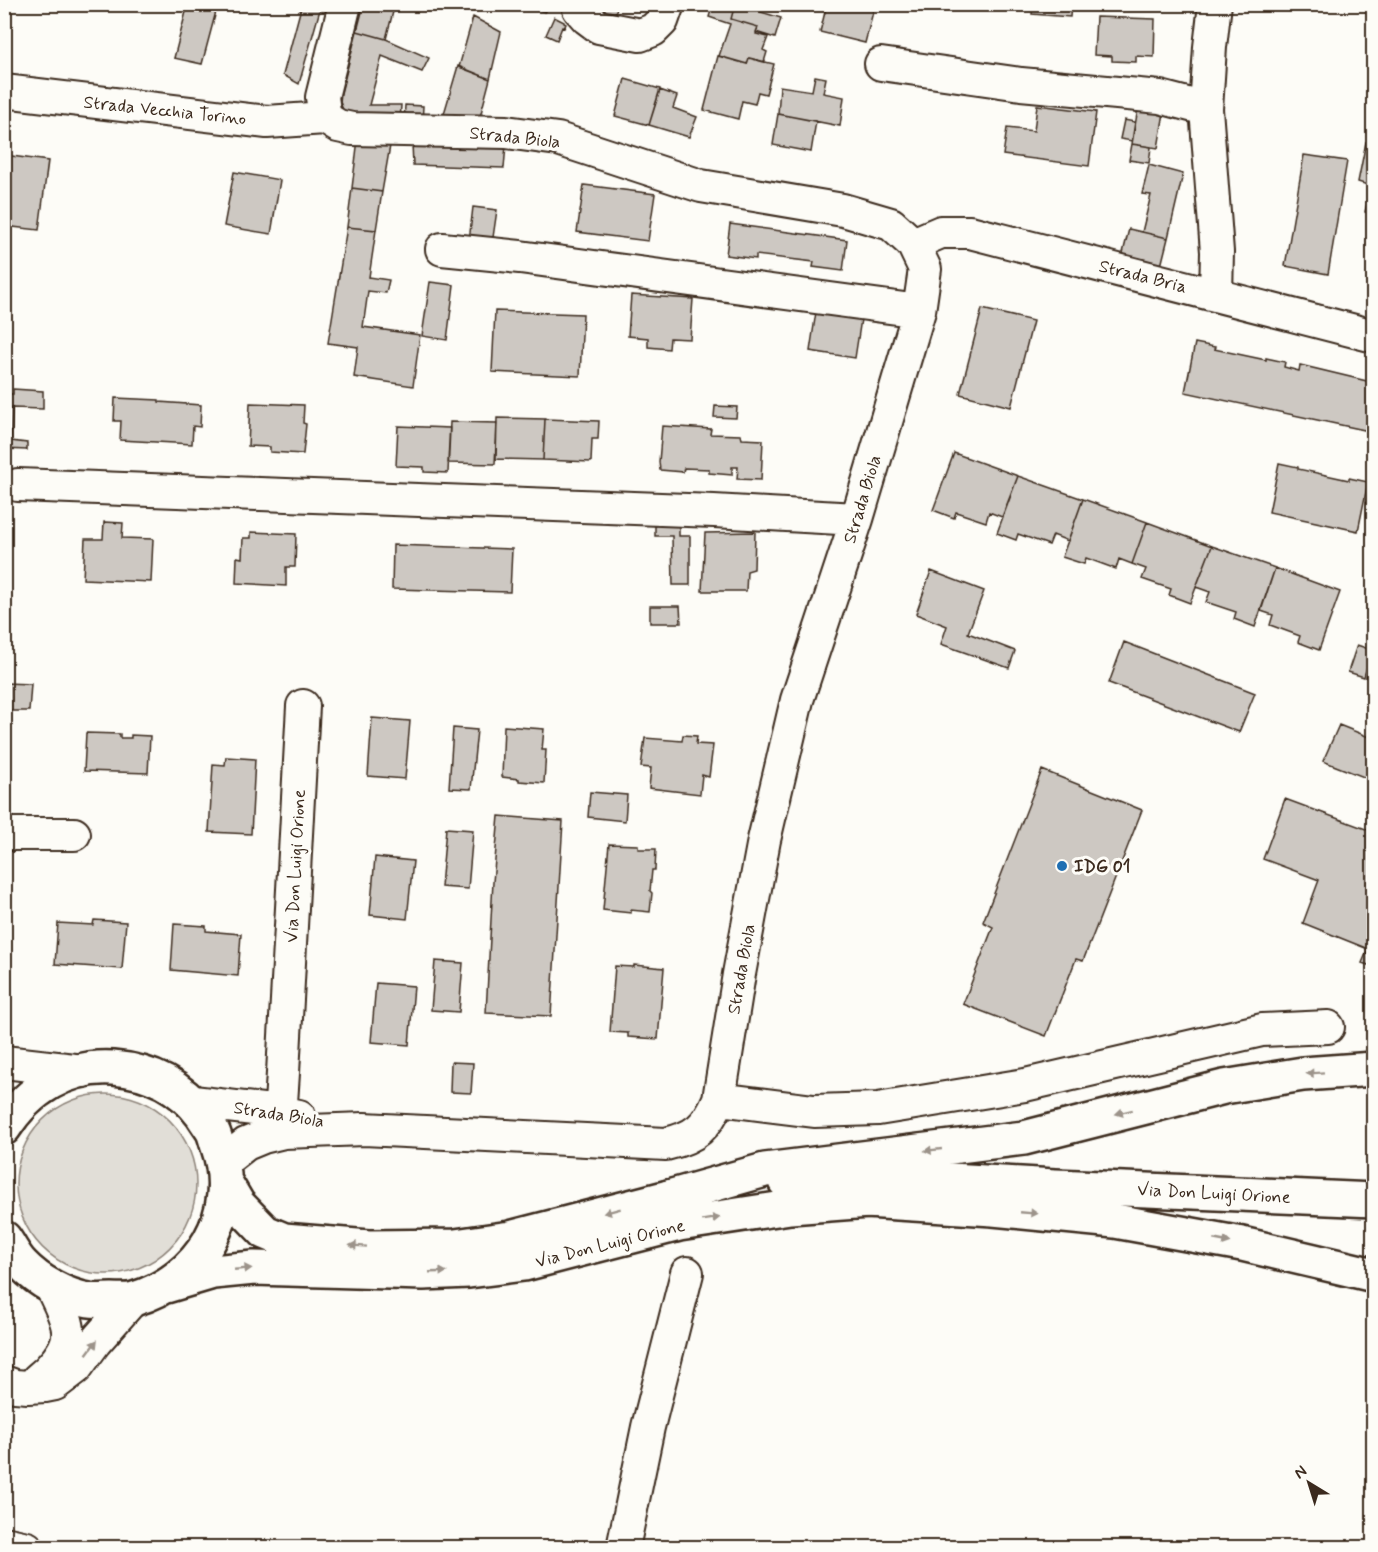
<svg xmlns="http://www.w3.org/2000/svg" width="1378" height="1552" viewBox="0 0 1378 1552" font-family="Mynerve,sans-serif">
	<rect width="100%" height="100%" fill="#fdfcf7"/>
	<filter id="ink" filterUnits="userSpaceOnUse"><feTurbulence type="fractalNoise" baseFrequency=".0167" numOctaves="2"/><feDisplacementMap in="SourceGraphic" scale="12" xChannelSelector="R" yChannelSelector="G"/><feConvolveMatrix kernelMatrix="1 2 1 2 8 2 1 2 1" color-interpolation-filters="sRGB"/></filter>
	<g filter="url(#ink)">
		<!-- green -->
		<path fill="#e1ded7" stroke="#8e847a" stroke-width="1.5" d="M16 1184a90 90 0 1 1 180 0a90 90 0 1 1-180 0Z"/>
		<!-- building -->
		<path fill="#cdc8c2" stroke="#3b2a1e" stroke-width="1.5" d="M188 4H218L202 64 174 58Z
			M302 4H314L321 6 299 84 283 75Z
			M364 4H395L386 39 357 31Z
			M523 4H547L545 12 523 6Z
			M595 4H619L613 17 593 8Z
			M630 4H657L652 13Z
			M713 4H735L731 19 758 27 756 34 768 37 763 50 767 52 764 62 749 58 747 64 719 56 730 24 709 17Z
			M735 4H763L761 12 781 18 775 38 756 32 758 27 731 19Z
			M827 4H875L865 43 820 32Z
			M1033 4H1071L1070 17 1032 14Z
			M473 17 501 32 490 79 459 67Z
			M554 17 564 22V23L566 24 564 28 562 27 557 40 546 35Z
			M1096 17 1155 19 1154 57 1136 56V62L1112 61V56L1094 55Z
			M357 31 386 39 429 58 422 72 382 56 369 105H401L400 123 349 117 343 110 340 102 341 93Z
			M718 56 747 64 749 58 774 64 766 94 758 92 755 104 742 101 738 119 704 110Z
			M458 66 490 79 480 117H443Z
			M815 76 826 78 823 93 844 97 840 126 778 114 780 86 812 91Z
			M625 79 660 89 649 125 615 116Z
			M660 90 677 96 673 108 697 117 689 137 649 125Z
			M405 105 423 106 422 123H404Z
			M1037 105 1096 112 1089 166 1003 155 1007 128 1034 131Z
			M1138 108 1164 113 1158 148 1132 144Z
			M778 114 816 121 811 152 773 145Z
			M1124 120 1135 122 1132 141 1120 139Z
			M358 139 391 140 382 192 352 188Z
			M1366 142 1374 144V214L1365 212 1371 186 1358 182Z
			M412 143 506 145 504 168 413 165Z
			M1132 144 1151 147 1149 163 1129 160Z
			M4 155 48 161 39 230 4 226Z
			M1304 155 1347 161 1328 274 1285 266Z
			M1149 165 1183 174 1168 238 1142 232 1151 195 1142 194Z
			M234 172 280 180 271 234 224 226Z
			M584 185 655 194 648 241 577 232Z
			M352 188 382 192 376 230 347 227Z
			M473 207 497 210 492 244 469 241Z
			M730 224 847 240 843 271 813 267 814 262 756 255V259L726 255Z
			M347 227 376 230 369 277 389 280 386 293 368 291 363 327 420 335 413 386 354 377 358 347 328 343Z
			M1129 229 1168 238 1161 266 1122 257Z
			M430 282 454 285 447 340 422 336Z
			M631 295 693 299 690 339 670 338 669 349 648 347V338L628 336Z
			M982 309 1033 321 1011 407 960 394Z
			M495 311 583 314 580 376 492 372Z
			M816 312 861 319 855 358 810 351Z
			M1195 343 1215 347 1214 349 1266 360V358L1285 362 1284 367 1299 371 1300 365 1371 382V380L1374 381V432L1185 392Z
			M13 389 43 391V409L12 408 11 441 27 443V450L4 449V394H13Z
			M115 398 159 400V402L201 405 200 427 193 426 192 444 120 440 121 421H114Z
			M250 403 304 405 303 423 306 424 303 454 270 452V447L248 446Z
			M715 406 737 407 736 418 714 417Z
			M497 418 545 419 543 460 496 459Z
			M545 419 599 421 598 439H592L591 462 543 460Z
			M450 422 497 423 495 464 448 463Z
			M398 426 450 428 448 473 424 472V467L396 466Z
			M662 426 711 429 710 434 741 435 742 439 763 440 761 480 737 479 738 467H732V475L709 473V469L684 468 683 472 660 470 659 462Z
			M954 453 1018 476 1002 517 989 512 986 522 956 512 954 518 933 510Z
			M1279 463 1298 467V469L1349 480V478L1368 482 1358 531 1269 512Z
			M1018 476 1083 499 1068 541 1053 535 1049 545 1018 534 1016 540 997 533Z
			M1083 499 1147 522 1132 564 1119 559 1116 569 1086 558 1084 564 1062 557Z
			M104 522 123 523 122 538 153 539 151 582 83 579 85 539H103Z
			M655 522H679V536H690V585H673L672 536H655Z
			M1147 522 1212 546 1190 603 1169 595 1171 589 1142 579 1146 569 1132 564Z
			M251 532 296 534 295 567H286V586L236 583 237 557 242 558 243 538H251Z
			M755 532 754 569 747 571 746 591H702L705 533Z
			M393 545 512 549 510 592 392 589Z
			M1212 546 1275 568 1255 627 1234 619 1236 612 1206 602 1210 592 1196 587Z
			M1275 568 1340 592 1319 650 1298 642 1300 636 1270 625 1273 615 1261 611Z
			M931 571 984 591 968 633 1015 651 1009 668 941 644 947 626 916 614Z
			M650 606H680L681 623H650Z
			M1124 642 1255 693 1239 732 1109 683Z
			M1357 645 1372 650 1364 677 1348 672Z
			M4 683 31 684 29 711H4Z
			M372 718 410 721 405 779 368 776Z
			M1339 725 1374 739V781L1323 761Z
			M504 726 544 729 542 750H546L544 783 519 781V779L502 777Z
			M453 728 477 730 471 789 449 788Z
			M86 733 120 734V738H131V735L150 736 148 773 84 771Z
			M683 735 697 736 696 744 713 745 709 777 702 775 700 794 649 788 651 768 641 767 645 738 682 741Z
			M226 757 255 759 251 834 209 832 213 764 225 765Z
			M1042 770 1142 810 1083 961 1076 959 1046 1036 963 1004 993 927 983 922Z
			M590 792 627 795 625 821 588 817Z
			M1285 799 1374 832V967L1362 963 1368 949 1303 923 1319 880 1263 859Z
			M499 816 563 821 551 1016 486 1013 493 882Z
			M446 828 473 830 468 889 441 887Z
			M609 844 638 845V849H656L655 870H652L650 891 652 893 650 912 631 910V913L603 910Z
			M375 857 413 861 407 919 370 915Z
			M4 920H7L4 989Z
			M94 920 126 922 122 969 55 964 58 923 93 925Z
			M174 924 206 926V931L241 934 238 976 171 970Z
			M435 961 463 963 459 1012 431 1010Z
			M634 965 664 968 658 1039 628 1037V1033L610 1032 615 966 634 967Z
			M376 983 414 986 409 1045 371 1042Z
			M451 1062 473 1063 471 1093 450 1092Z"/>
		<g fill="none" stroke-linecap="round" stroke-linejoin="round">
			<defs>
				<path id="minor" d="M580 4 579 9 587 18 599 27 640 35 653 30 662 21 668 4
					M1215 4 1210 47 1206 109 1217 252 1216 295
					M881 64 1021 84 1160 97 1206 109
					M4 91 267 122 325 118
					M913 244 941 232H970L1374 336
					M442 249 520 257 919 311
					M18 485 714 511 857 519
					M4 834H74
					M4 1062 83 1071
					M719 1099 814 1111 878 1109 1025 1085 1262 1030 1328 1027
					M193 1102 280 1112 299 1116
					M279 1133 283 1073 303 706
					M223 1162 246 1144 263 1137 284 1132 364 1129 666 1144C696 1137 707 1127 719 1099L739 974 764 840 797 700 857 519 919 311 925 269 913 244 891 224 843 210 701 186 558 139 506 132 352 129 338 126 325 118 322 97 345 4
					M38 1379C50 1370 66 1352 68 1337 70 1321 58 1302 52 1288
					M4 1382 15 1386 28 1387 45 1386 55 1384 76 1368 95 1342 132 1300
					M4 1543 27 1548
					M623 1548 648 1427 687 1273"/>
				<path id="major" d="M4 1128C28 1090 67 1065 113 1068 149 1071 180 1085 202 1115 205 1120 209 1125 212 1130 215 1135 216 1142 218 1147 241 1213 200 1280 134 1299 127 1301 119 1300 112 1300 105 1300 96 1301 89 1300 65 1296 39 1282 22 1264 15 1257 10 1246 4 1238
					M785 1181 880 1176 1055 1186 1374 1200
					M225 1182 238 1204 265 1232 284 1240 369 1247 455 1246 510 1238 669 1197 698 1192
					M166 1286 213 1272 254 1268 423 1273 469 1271 524 1264 679 1224 790 1207 895 1199"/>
				<path id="highway" d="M669 1197 765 1170 1024 1138 1224 1087 1303 1074 1374 1069
					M866 1201 993 1209 1115 1221 1242 1244 1374 1275"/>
			</defs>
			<!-- minor casing -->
			<use href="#minor" stroke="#3b2a1e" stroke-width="36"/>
			<!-- major casing -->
			<use href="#major" stroke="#3b2a1e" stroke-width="38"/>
			<!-- highway casing -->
			<use href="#highway" stroke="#3b2a1e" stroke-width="38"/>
			<!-- minor -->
			<use href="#minor" stroke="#fdfcf7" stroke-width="32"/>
			<!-- major -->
			<use href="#major" stroke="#fdfcf7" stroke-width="33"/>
			<!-- highway -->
			<use href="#highway" stroke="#fdfcf7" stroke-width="33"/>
		</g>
		<!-- one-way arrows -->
		<defs><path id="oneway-solid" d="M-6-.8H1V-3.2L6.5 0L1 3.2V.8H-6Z" transform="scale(1.5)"/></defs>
		<g fill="#9c938a">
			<use href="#oneway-solid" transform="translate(1315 1073) rotate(176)"/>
			<use href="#oneway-solid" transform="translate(1124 1112) rotate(166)"/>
			<use href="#oneway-solid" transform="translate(933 1150) rotate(174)"/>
			<use href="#oneway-solid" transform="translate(612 1211) rotate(165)"/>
			<use href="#oneway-solid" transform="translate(1029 1213) rotate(5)"/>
			<use href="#oneway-solid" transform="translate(711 1219) rotate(-9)"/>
			<use href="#oneway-solid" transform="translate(1222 1241) rotate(11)"/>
			<use href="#oneway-solid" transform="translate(358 1246) rotate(-176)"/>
			<use href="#oneway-solid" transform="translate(243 1269) rotate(-5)"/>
			<use href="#oneway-solid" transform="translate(438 1272) rotate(-2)"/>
			<use href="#oneway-solid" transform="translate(92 1347) rotate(-53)"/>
		</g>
	</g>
	<!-- markers -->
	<circle fill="#1f6fb2" stroke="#fdfcf7" stroke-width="2" cx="1062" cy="866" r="6"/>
	<g text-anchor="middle" stroke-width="6" stroke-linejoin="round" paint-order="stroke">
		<!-- street labels -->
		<g font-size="18" fill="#3b2a1e" stroke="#fdfcf7">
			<text transform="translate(165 110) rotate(6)" y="6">Strada Vecchia Torino</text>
			<text transform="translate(515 137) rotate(6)" y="6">Strada Biola</text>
			<text transform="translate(1143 276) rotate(14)" y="6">Strada Bria</text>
			<text transform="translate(862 499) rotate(-73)" y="6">Strada Biola</text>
			<text transform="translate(295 866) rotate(-87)" y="6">Via Don Luigi Orione</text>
			<text transform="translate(741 969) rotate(-80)" y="6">Strada Biola</text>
			<text transform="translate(279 1114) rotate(9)" y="6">Strada Biola</text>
			<text transform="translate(1214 1193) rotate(3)" y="6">Via Don Luigi Orione</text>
			<text transform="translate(610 1243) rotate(-14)" y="6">Via Don Luigi Orione</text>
		</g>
		<!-- poi labels -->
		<g font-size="18" font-weight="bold" fill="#3b2a1e" stroke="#fdfcf7" text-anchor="start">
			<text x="1074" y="872">IDG 01</text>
		</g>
	</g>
	<!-- margin -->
	<rect width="1378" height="1552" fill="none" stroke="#fdfcf7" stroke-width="24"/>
	<rect x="12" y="12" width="1354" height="1528" fill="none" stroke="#3b2a1e" stroke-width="2" filter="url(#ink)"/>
	<!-- north arrow -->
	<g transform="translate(1309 1483) rotate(322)" stroke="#fdfcf7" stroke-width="4.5" paint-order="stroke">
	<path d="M0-4.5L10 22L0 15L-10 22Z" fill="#3b2a1e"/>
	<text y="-9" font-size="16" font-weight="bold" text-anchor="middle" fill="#3b2a1e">N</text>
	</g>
</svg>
